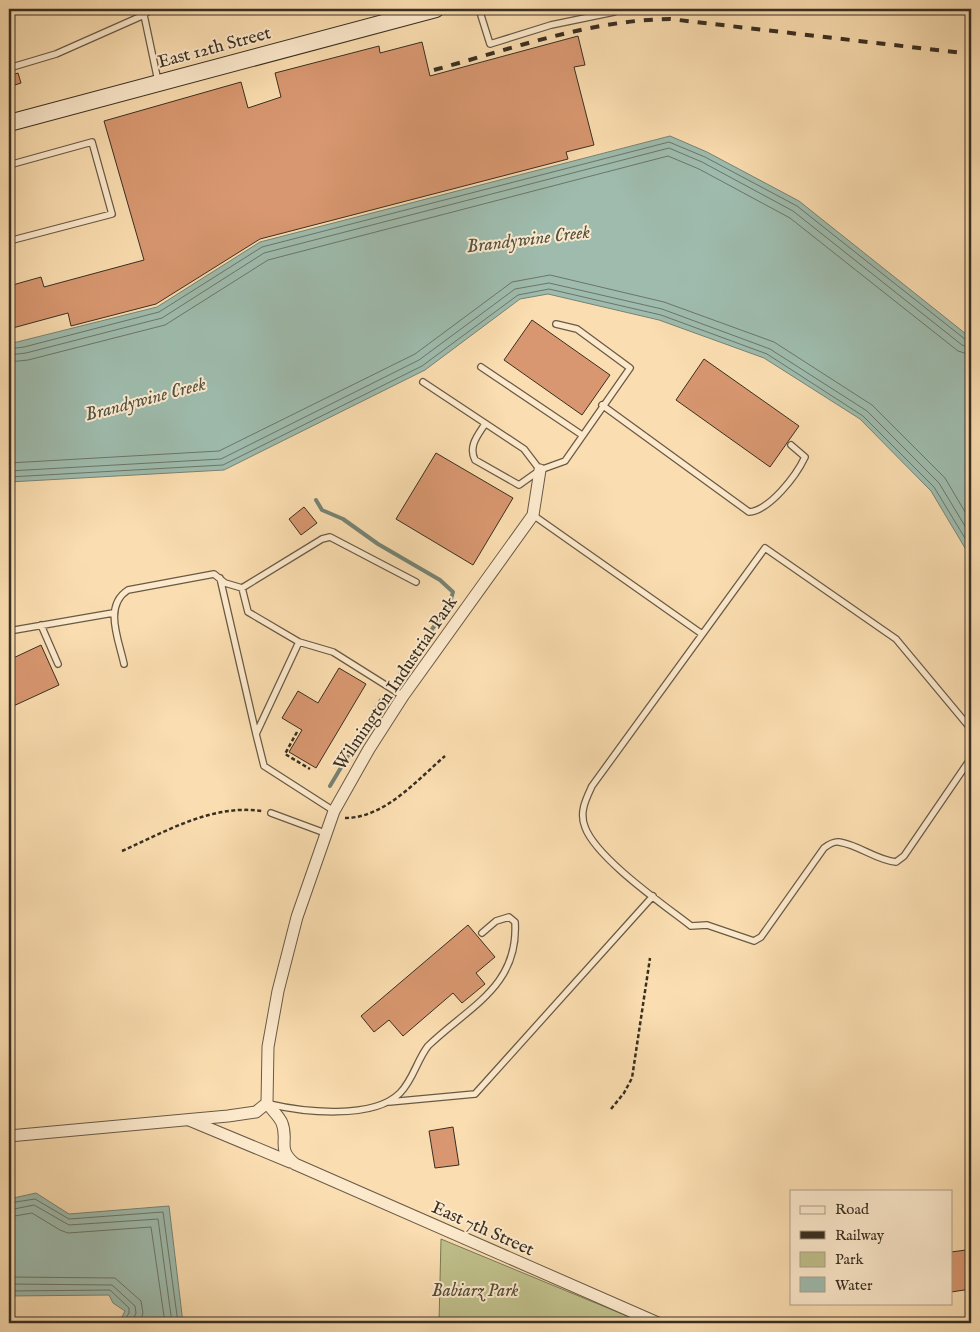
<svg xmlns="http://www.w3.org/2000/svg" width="980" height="1332" viewBox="0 0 980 1332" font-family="'IM FELL English',serif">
	<rect width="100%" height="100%" fill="#faddb0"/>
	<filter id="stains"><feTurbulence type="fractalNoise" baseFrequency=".004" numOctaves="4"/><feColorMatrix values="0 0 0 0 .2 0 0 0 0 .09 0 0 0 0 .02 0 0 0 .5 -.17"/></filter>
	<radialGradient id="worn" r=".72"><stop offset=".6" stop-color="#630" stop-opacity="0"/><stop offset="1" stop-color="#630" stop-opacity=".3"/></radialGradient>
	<!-- green -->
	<path fill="#bfc08b" stroke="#7c7856" d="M441 1239 644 1323H439Z"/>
	<!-- water -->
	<path fill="#9ebbad" stroke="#768375" d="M670 136 707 152 799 201 971 338V558L931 491 860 419 764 358 659 320 548 294 520 299 425 370 224 470 9 482V344L157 307 260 242Z
		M36 1193 69 1214 169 1206 183 1323H32C61 1317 92 1325 121 1319L125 1311 113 1303 109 1295 9 1296V1199Z"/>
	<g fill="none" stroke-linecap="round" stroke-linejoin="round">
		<!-- shore -->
		<path stroke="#6c7568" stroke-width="1" d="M9 349 24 347 159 312 262 247 669 142 705 157 797 206 966 340 971 341
			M9 355 26 353 162 318 264 253 669 148 702 162 793 211 962 345 971 348
			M9 362 28 360 165 325 268 260 668 156 699 169 790 218 958 351 971 355
			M9 463 219 451 415 354 512 282 550 275 664 302 774 342 872 405 945 478 971 522
			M9 471 221 459 419 360 515 289 549 283 662 309 770 349 867 411 939 483 971 536
			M9 477 223 465 422 366 518 295 549 289 661 315 767 354 863 416 934 487 971 548
			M9 1203 35 1199 69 1219 163 1212 178 1323
			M9 1210 34 1205 69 1225 158 1219 172 1323
			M9 1217 32 1213 60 1230 68 1233 151 1227 165 1323
			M9 1277 115 1278 141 1301 143 1313 140 1323
			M9 1284 112 1285 135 1306 136 1313 132 1323
			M9 1291 110 1290 129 1308V1313L123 1323"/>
		<!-- stream -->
		<path stroke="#768375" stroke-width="4" d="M316 500 322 510 343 519 378 544 440 580 453 592 449 606 400 673
			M330 786 381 700"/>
	</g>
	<!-- building -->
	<path fill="#d89770" stroke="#392f22" d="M578 36 585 65 574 67 594 145 566 152 568 159 260 239 156 304 71 326 68 313 9 329V286L41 277 44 287 144 260 104 121 241 82 248 108 281 97 275 73 379 46 380 53 422 42 430 76Z
		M18 73 21 83 9 87V76Z
		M532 320 610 375 582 415 504 360Z
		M704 359 799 426 770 467 676 400Z
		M436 453 513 498 473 565 396 519Z
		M304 507 317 523 301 535 289 519Z
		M41 645 59 685 9 708V660Z
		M339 668 366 684 316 768 289 752 302 730 282 718 298 691 318 703Z
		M468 925 495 957 476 973 485 984 462 1003 453 993 403 1036 389 1020 374 1032 361 1016Z
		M453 1127 459 1165 435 1168 429 1131Z
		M966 1250 969 1265 971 1264V1289L951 1292V1252Z"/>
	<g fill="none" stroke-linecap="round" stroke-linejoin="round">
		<defs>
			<path id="lane" d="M151 9 144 15 158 81
				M479 9 490 44 551 25 614 12
				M9 68 56 54 144 15
				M9 165 92 142 112 214 9 241
				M481 367 582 435
				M423 382 524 449 540 470
				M602 405 749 512C770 510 796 476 805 457L791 445
				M485 424C478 435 468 446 475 460L519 485 540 470 565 461 630 368 577 329 556 324
				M533 515 702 634
				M220 578 256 734
				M41 625 58 664
				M9 631 113 613
				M299 642 256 734 264 766 334 811
				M124 664C119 640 103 606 128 590L214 574 225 583 242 588
				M403 696 333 652 299 642 248 612 242 588 322 539 330 537 416 582
				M971 729 896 639 765 548 592 786C586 799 579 812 585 827 596 858 664 905 691 926L707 925 754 941 761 937 824 848C828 845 833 841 839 842 859 845 876 860 896 862L904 856 971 758
				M271 813 325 833
				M389 1102 475 1094 653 896
				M269 1104C303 1112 373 1120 400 1093 413 1080 417 1060 428 1046 468 1007 519 987 515 922L509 917 496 921 482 933"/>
			<path id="street" d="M267 1103 268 1047 278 991 297 917 334 811 369 749 403 696 533 515 540 470
				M267 1103C271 1109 279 1116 282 1123 289 1141 276 1148 295 1164L658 1323
				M189 1120 290 1162
				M9 1136 228 1116 256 1112 267 1103"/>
			<path id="secondary" d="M9 123 436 9"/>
		</defs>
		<!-- lane casing -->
		<use href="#lane" stroke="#695a46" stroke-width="8"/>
		<!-- street casing -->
		<use href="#street" stroke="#695a46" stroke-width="13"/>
		<!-- secondary casing -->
		<use href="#secondary" stroke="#392f22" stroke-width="18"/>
		<!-- path -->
		<path stroke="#392f22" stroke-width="2.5" stroke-dasharray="4 2.5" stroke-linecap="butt" d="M297 732 285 754 310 769
			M345 818C385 818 417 780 445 756
			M122 851C167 831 212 804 262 811
			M611 1109 624 1093 632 1078 650 958"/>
		<!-- lane -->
		<use href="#lane" stroke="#fce9cc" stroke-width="5.5"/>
		<!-- street -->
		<use href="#street" stroke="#fce9cc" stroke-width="11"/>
		<!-- secondary -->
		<use href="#secondary" stroke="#fce9cc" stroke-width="16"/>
		<!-- rail -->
		<path stroke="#392f22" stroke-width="4" stroke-dasharray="9 9" stroke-linecap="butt" d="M434 70C511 49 590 20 670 19L971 54"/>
	</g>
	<g text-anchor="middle" stroke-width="4" stroke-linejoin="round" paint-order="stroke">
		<!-- street labels -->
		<g font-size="18" fill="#392f22" stroke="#fce9cc">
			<text transform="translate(214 47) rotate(-15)" y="6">East 12th Street</text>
			<text transform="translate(395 683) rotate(-56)" y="6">Wilmington Industrial Park</text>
			<text transform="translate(483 1228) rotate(24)" y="6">East 7th Street</text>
		</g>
		<!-- park labels -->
		<g font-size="18" font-style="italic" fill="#544c37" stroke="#fce9cc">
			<text x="475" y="1296">Babiarz Park</text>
		</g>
		<!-- water labels -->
		<g font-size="19" font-style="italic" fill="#525245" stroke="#fce9cc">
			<text transform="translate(528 238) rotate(-7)" y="7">Brandywine Creek</text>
			<text transform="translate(145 398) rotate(-15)" y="7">Brandywine Creek</text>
		</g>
	</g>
	<!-- margin -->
	<rect width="980" height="1332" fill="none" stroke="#faddb0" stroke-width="30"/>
	<rect x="10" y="10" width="960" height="1312" fill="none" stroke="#392f22" stroke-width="2.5"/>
	<rect x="15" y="15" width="950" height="1302" fill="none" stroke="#392f22"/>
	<!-- legend -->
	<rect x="790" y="1190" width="162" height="115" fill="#fce9cc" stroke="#ae9f88"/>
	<rect x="800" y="1206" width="25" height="8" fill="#fce9cc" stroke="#ae9f88"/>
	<text x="835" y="1214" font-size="15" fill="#392f22">Road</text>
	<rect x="800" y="1231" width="25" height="8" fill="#392f22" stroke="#ae9f88"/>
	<text x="835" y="1240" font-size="15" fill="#392f22">Railway</text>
	<rect x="800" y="1252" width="25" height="15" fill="#bfc08b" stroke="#ae9f88"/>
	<text x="835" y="1264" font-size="15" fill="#392f22">Park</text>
	<rect x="800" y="1277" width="25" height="15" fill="#9ebbad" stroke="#ae9f88"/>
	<text x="835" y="1290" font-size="15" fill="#392f22">Water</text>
	<rect width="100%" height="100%" filter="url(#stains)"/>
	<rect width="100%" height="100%" fill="url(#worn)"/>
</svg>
